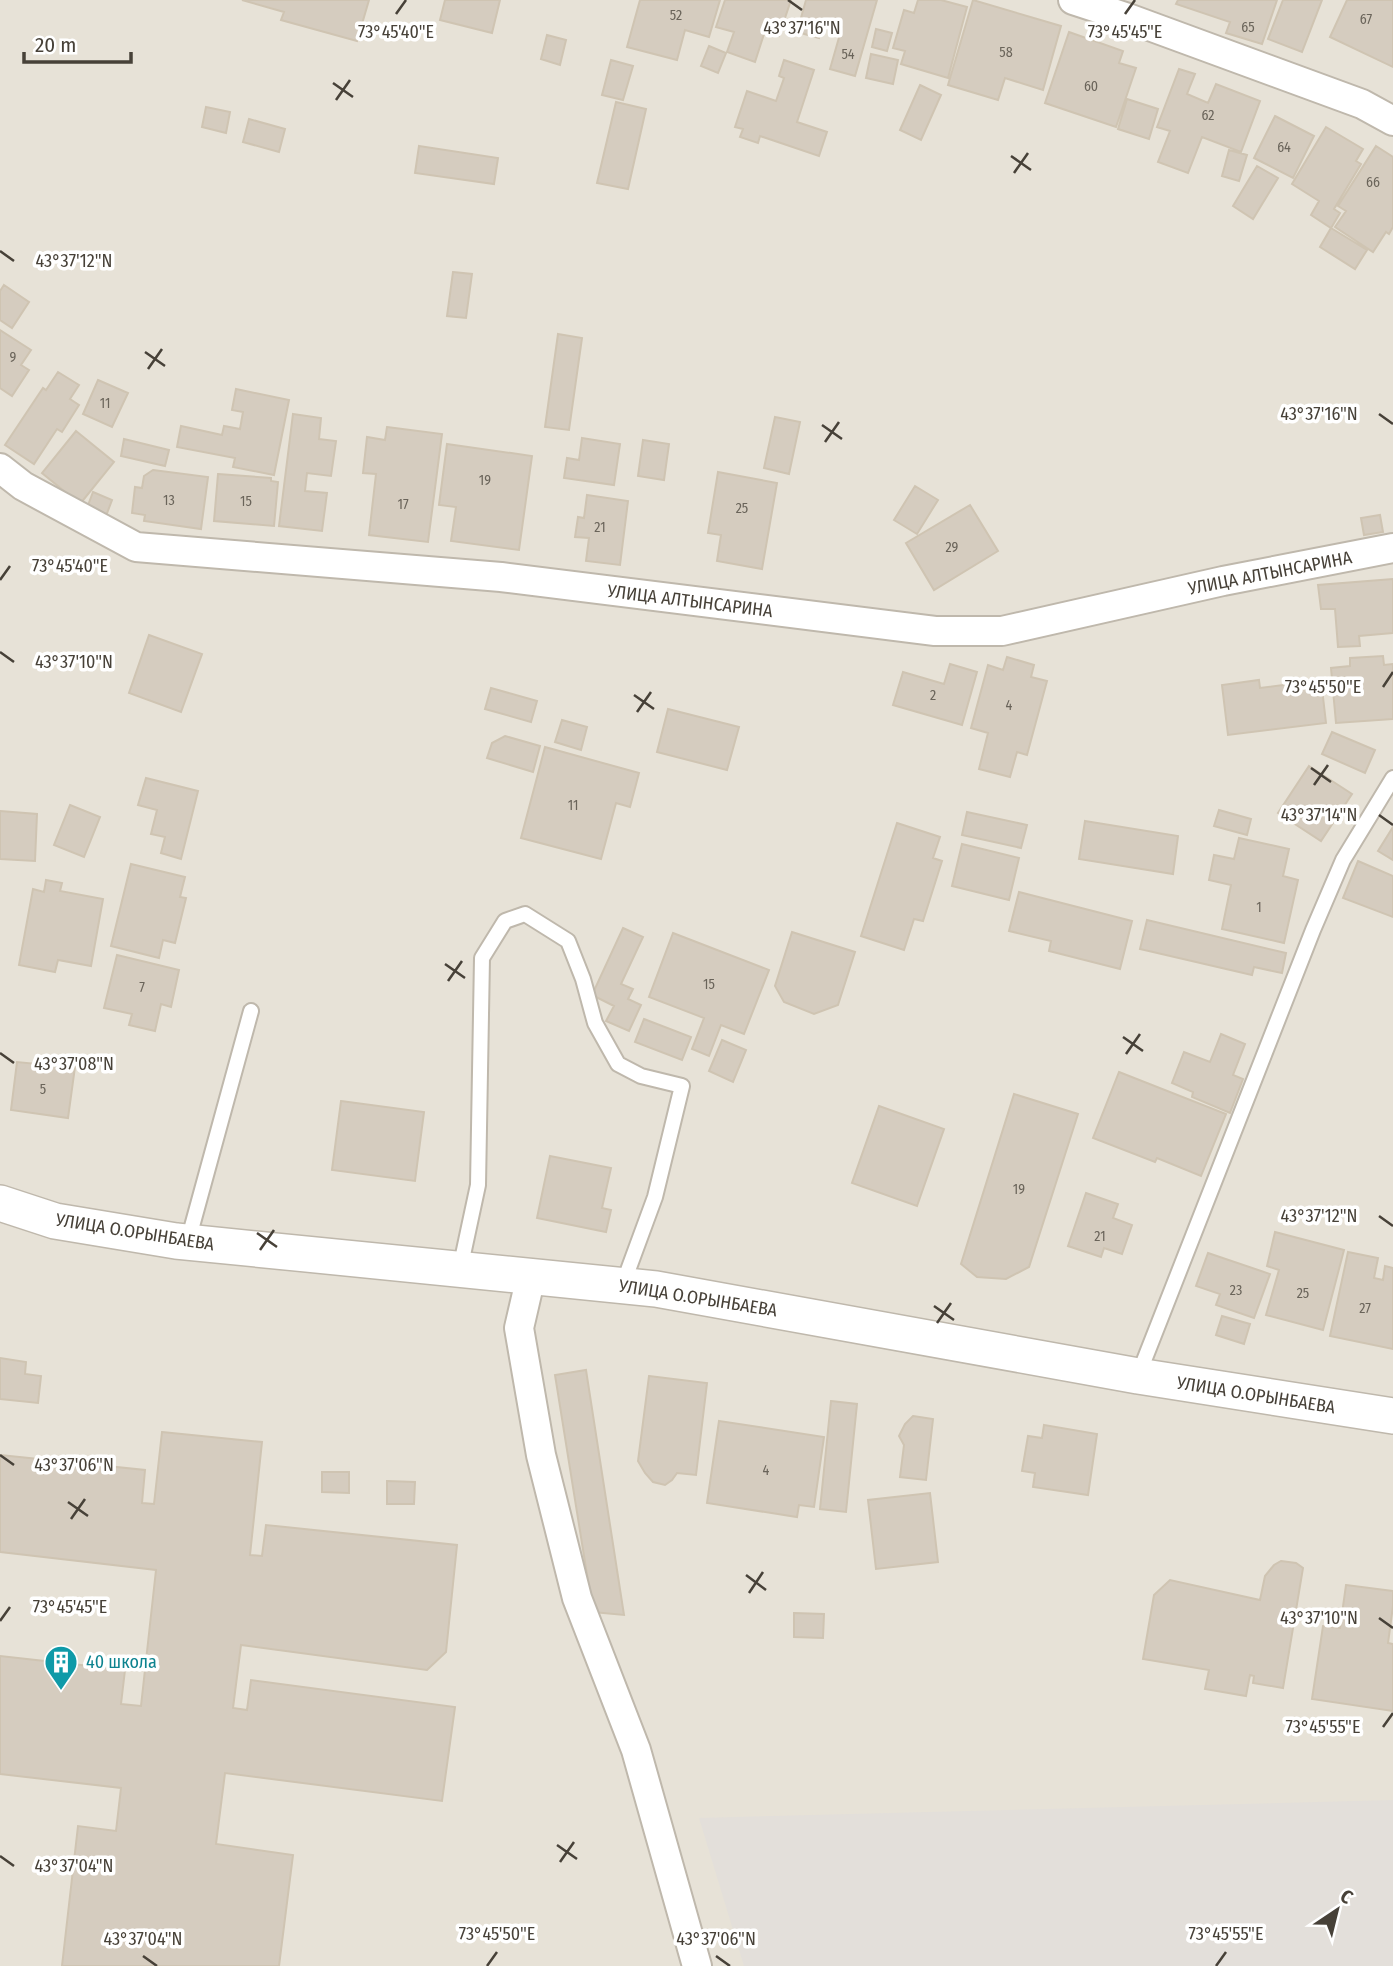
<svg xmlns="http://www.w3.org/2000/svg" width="1393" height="1966" viewBox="0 0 1393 1966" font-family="'Fira Sans Condensed',sans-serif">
	<rect width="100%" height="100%" fill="#f3f0e9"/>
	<!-- residential -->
	<path fill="#e7e2d7" d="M0 0H1393V1966H0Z"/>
	<!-- industrial -->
	<path fill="#e3dfda" d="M1393 1800V1966H744L699 1818Z"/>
	<!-- building -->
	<path fill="#d5ccbf" stroke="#cfc4b2" stroke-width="2" d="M242 0H369L357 41 281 20 284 12Z
		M445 0H500L492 33 440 20Z
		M640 0H720L709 37 685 30 677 60 627 47Z
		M725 0H791L779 36 765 31 755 62 727 52 734 32 716 27Z
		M806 0H877L855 76 830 69 842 27 824 22 819 38 797 32Z
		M918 0H941L967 7 948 78 901 64 905 51 893 48 904 10 914 13Z
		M973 0 1061 26 1043 90 1005 78 998 100 948 85Z
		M1178 0H1277L1262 44 1226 33 1230 22 1176 4Z
		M1283 0H1322L1302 52 1268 39Z
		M1347 0H1393V67L1330 37Z
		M876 29 892 33 887 51 872 47Z
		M1069 32 1123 51 1119 63 1136 68 1116 127 1045 103Z
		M547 35 566 40 560 65 541 59Z
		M709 46 726 53 718 73 701 66Z
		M871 54 898 60 893 84 866 78Z
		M611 60 633 66 623 100 602 95Z
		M784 60 814 70 797 122 827 132 819 156 760 136 758 143 740 137 743 129 735 127 747 91 776 101 784 78 779 76Z
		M1179 69 1195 74 1187 94 1208 103 1216 84 1260 101 1241 152 1202 137 1188 173 1158 162 1170 131 1157 127Z
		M920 85 941 95 921 140 900 130Z
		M1127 99 1158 109 1149 139 1118 129Z
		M616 102 646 109 628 189 597 183Z
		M206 107 230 112 226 133 202 127Z
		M1275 116 1314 136 1293 178 1254 158Z
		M249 119 285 129 279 152 243 142Z
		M1326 127 1363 149 1356 161 1361 164 1334 209 1340 213 1331 228 1311 215 1319 201 1292 184Z
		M419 146 498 158 494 184 415 173Z
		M1376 146 1393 157V227L1389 234 1386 232 1373 252 1335 227 1346 211 1338 206Z
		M1229 150 1247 155 1239 181 1222 176Z
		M1257 166 1278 178 1253 219 1233 206Z
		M1331 228 1367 250 1355 269 1320 247Z
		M453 272 472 274 466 318 447 316Z
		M4 285 29 302 12 328 0 320V291Z
		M0 330 31 350 21 365 29 370 12 396 0 388Z
		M558 334 582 338 569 430 545 427Z
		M58 372 79 385 70 399 79 405 62 432 57 429 34 464 5 445 43 388 46 390Z
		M98 380 128 393 112 427 83 414Z
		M236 389 289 400 274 475 233 467 235 458 177 447 181 426 222 435 224 426 240 429 243 412 232 410Z
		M293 414 321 418 319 439 336 441 331 476 307 473 305 491 327 493 322 531 279 526Z
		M775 417 800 422 789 474 764 468Z
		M387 427 442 434 428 542 369 535 376 474 363 473 367 437 385 440Z
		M76 431 114 462 80 504 42 473Z
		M582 438 620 444 614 485 564 478 567 458 579 460Z
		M124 439 169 450 165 466 121 456Z
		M643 440 669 444 664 480 638 476Z
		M447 444 532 456 519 550 451 541 456 507 439 505Z
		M153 470 208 477 201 529 144 521 145 515 132 513 135 487 142 488 144 476Z
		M718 472 777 483 762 569 717 561 721 535 708 533Z
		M218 474 271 478V481L278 482 274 526 214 521Z
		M915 486 938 500 917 534 894 520Z
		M93 492 112 500 106 516 87 508Z
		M587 495 628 501 620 565 586 561 589 538 575 537 578 517 584 518Z
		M970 505 998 551 934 590 906 543Z
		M1380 515 1383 532 1364 535 1361 518Z
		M1393 579V633L1359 636 1360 646 1338 647 1335 609H1321L1318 585Z
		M149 635 202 654 181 712 129 693Z
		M1383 656 1384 665 1393 664V719L1336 723 1331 668 1350 666V658Z
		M1007 657 1034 665 1031 677 1047 681 1027 755 1017 752 1010 777 979 769 988 733 971 728 988 665 1003 670Z
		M950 664 977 672 962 725 893 705 903 672 944 684Z
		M1259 680 1260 688 1321 680 1326 723 1228 735 1222 685Z
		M491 688 537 701 531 722 485 709Z
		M668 709 739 727 727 770 657 752Z
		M562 720 587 727 581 750 555 742Z
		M1332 732 1375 750 1365 773 1322 754Z
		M505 736 540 746 533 772 487 758 492 743Z
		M545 747 639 773 630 807 616 803 601 859 521 838Z
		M1309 766 1352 794 1321 841 1278 813Z
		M146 778 198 791 181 859 161 853 165 837 151 834 157 810 138 805Z
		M70 805 100 817 84 857 54 845Z
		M1219 810 1251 819 1247 835 1214 826Z
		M0 811 37 814 35 861 0 859Z
		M967 812 1027 825 1021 848 962 835Z
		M1085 821 1178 836 1173 874 1079 859Z
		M897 823 940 837 933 858 942 861 923 921 914 919 904 950 861 936Z
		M1393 827V860L1378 851Z
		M1239 838 1289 849 1283 876 1298 880 1284 943 1222 929 1231 885 1209 880 1214 855 1234 859Z
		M962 844 1019 858 1009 900 952 886Z
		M1358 861 1393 876V917L1343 898Z
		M131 864 185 877 180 897 186 898 175 943 163 940 159 958 111 946Z
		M46 880 62 883 60 891 103 899 91 966 58 960 55 972 19 965 33 889 44 892Z
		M1019 892 1132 921 1120 969 1049 951 1051 941 1009 931Z
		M1147 920 1286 953 1282 973 1254 967 1252 975 1140 949Z
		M623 928 643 937 621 984 633 989 628 999 641 1005 629 1031 606 1021 614 1006 592 995Z
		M792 932 855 952 838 1005 814 1014 784 1002 775 986Z
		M673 933 769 970 744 1034 721 1025 709 1056 692 1049 704 1018 649 997Z
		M117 955 179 970 171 1007 161 1004 155 1031 129 1025 132 1014 104 1008Z
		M644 1019 691 1037 682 1060 635 1042Z
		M1221 1034 1245 1044 1233 1075 1243 1079 1230 1113 1192 1097 1193 1092 1172 1083 1184 1052 1210 1062Z
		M722 1040 746 1050 733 1082 709 1071Z
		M48 1056 65 1058 64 1066 75 1067 68 1118 11 1110 17 1062 47 1065Z
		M1119 1072 1226 1114 1201 1176 1157 1158 1155 1162 1093 1138Z
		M1014 1094 1078 1114 1029 1267 1006 1279 977 1277 961 1264Z
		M341 1101 424 1112 415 1181 332 1170Z
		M879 1106 944 1129 917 1206 852 1183Z
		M550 1156 611 1168 602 1208 611 1210 606 1232 537 1218Z
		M1086 1193 1118 1204 1113 1218 1132 1225 1122 1254 1104 1248 1101 1257 1068 1246Z
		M1275 1232 1344 1250 1323 1330 1266 1315 1279 1270 1267 1266Z
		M1348 1252 1378 1258 1374 1278 1383 1280 1385 1266 1393 1268V1349L1330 1336Z
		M1208 1253 1270 1274 1254 1318 1216 1305 1220 1294 1196 1286Z
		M1222 1316 1250 1324 1244 1344 1216 1335Z
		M0 1358 26 1362 25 1374 41 1376 38 1403 0 1399Z
		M586 1370 624 1615 593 1612 555 1375Z
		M649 1376 707 1383 696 1475 677 1473 672 1480 665 1485 653 1482 645 1473 638 1461Z
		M831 1401 857 1404 846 1512 820 1509Z
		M913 1416 933 1419 926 1480 900 1477 904 1445 899 1436 905 1424Z
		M719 1421 824 1437 814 1507 799 1505 797 1517 707 1503Z
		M1044 1425 1097 1434 1088 1495 1033 1487 1035 1473 1022 1471 1028 1436 1042 1438Z
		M162 1432 262 1442 250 1555 262 1556 266 1525 457 1545 446 1652 427 1670 241 1645 233 1708 247 1710 251 1680 455 1707 442 1801 225 1773 216 1844 293 1855 279 1966H62L78 1826 116 1831 121 1788 0 1774V1656L125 1670 121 1704 141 1706 156 1570 0 1552V1455L145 1470 142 1503 154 1504Z
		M322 1472H349V1493L322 1492Z
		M387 1481 415 1482 414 1504H387Z
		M930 1493 938 1562 876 1569 868 1500Z
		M1281 1561 1296 1563 1303 1568 1283 1688 1253 1683 1254 1676 1250 1675 1246 1696 1205 1689 1209 1670 1143 1659 1154 1595 1170 1580 1260 1600 1265 1576 1274 1565Z
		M1346 1585 1393 1591V1606L1388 1643 1393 1644V1711L1312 1699 1323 1626 1340 1628Z
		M794 1613 824 1614 823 1638 794 1637Z"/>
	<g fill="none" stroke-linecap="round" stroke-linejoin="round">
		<defs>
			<path id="service" d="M188 1241 251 1011
				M460 1269 478 1185 482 958 505 921 525 914 568 941 583 979 595 1023 618 1064 641 1076 682 1086 655 1197 623 1284
				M1138 1376 1313 930 1343 860 1393 778"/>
			<path id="minor" d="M1073 0 1125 17 1362 104 1393 121
				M0 468 23 486 136 547 501 577 935 631H1002L1223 581 1393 548
				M531 1276 519 1328 541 1455 577 1598 636 1750 697 1966"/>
			<path id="tertiary" d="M0 1203 55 1221 176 1241 656 1289 1138 1376 1393 1416"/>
		</defs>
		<!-- service casing -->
		<use href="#service" stroke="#bfb8ac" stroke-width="18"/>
		<!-- minor casing -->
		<use href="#minor" stroke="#bfb8ac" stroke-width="32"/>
		<!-- tertiary casing -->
		<use href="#tertiary" stroke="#bfb8ac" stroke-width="38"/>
		<!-- service -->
		<use href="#service" stroke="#fff" stroke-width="14"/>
		<!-- minor -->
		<use href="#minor" stroke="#fff" stroke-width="28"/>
		<!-- tertiary -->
		<use href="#tertiary" stroke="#fff" stroke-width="35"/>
	</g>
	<!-- ticks -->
	<path fill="none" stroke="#474138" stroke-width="2.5" d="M788 0 802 10M396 14 406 0M1125 14 1135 0M333 83 353 97M336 100 350 80M1011 156 1031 170M1014 173 1028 153M0 251 14 261M145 352 165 366M148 369 162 349M1379 414 1393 424M822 425 842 439M825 442 839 422M0 580 10 566M0 652 14 662M1383 687 1393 672M634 695 654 709M637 712 651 692M1311 768 1331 782M1314 785 1328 765M1379 815 1393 825M445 964 465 978M448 981 462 961M1123 1037 1143 1051M0 1053 14 1063M1126 1054 1140 1034M1379 1216 1393 1226M257 1233 277 1247M260 1250 274 1230M934 1306 954 1320M937 1323 951 1303M0 1455 14 1465M68 1502 88 1516M71 1519 85 1499M746 1575 766 1590M749 1593 763 1572M1379 1618 1393 1628M0 1621 10 1607M1383 1727 1393 1713M557 1845 577 1859M0 1856 14 1866M560 1862 574 1842M143 1956 157 1966M716 1956 730 1966M487 1966 497 1952M1216 1966 1226 1952"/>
	<!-- icons -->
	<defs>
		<symbol id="building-pin" viewBox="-11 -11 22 30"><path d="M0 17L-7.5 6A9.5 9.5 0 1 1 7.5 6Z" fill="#0f9aa8" stroke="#fff"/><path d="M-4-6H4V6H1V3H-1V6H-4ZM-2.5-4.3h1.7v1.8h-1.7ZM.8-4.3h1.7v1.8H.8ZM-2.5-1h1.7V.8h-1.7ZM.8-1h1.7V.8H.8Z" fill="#fff"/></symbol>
	</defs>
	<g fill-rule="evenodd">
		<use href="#building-pin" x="42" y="1643" width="38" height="52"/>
	</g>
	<g text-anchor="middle" stroke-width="7" stroke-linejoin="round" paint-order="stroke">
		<!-- number labels -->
		<g font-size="14" fill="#6a645a">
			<text x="676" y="20">52</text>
			<text x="1366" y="24">67</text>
			<text x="1248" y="32">65</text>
			<text x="1006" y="57">58</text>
			<text x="848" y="59">54</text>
			<text x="1091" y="91">60</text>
			<text x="1208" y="120">62</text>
			<text x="1284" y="152">64</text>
			<text x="1373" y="187">66</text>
			<text x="13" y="362">9</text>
			<text x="105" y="408">11</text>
			<text x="485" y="485">19</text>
			<text x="169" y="505">13</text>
			<text x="246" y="506">15</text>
			<text x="403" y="509">17</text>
			<text x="742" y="513">25</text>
			<text x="600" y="532">21</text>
			<text x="952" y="552">29</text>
			<text x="933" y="700">2</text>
			<text x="1009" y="710">4</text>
			<text x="573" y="810">11</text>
			<text x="1259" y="912">1</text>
			<text x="709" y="989">15</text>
			<text x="142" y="992">7</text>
			<text x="43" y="1094">5</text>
			<text x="1019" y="1194">19</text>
			<text x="1100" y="1241">21</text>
			<text x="1236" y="1295">23</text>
			<text x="1303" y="1298">25</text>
			<text x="1365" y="1313">27</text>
			<text x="766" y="1475">4</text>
		</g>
		<!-- street labels -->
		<g font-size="18" fill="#474138" stroke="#fff">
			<text transform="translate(1270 573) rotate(-11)" y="6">УЛИЦА АЛТЫНСАРИНА</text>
			<text transform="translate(690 601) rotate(7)" y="6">УЛИЦА АЛТЫНСАРИНА</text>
			<text transform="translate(135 1232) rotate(9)" y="6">УЛИЦА О.ОРЫНБАЕВА</text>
			<text transform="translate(698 1298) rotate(9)" y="6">УЛИЦА О.ОРЫНБАЕВА</text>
			<text transform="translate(1256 1395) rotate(9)" y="6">УЛИЦА О.ОРЫНБАЕВА</text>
		</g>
		<!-- culture labels -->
		<g font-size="18" fill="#0d838f" stroke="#fff" text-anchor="start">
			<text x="86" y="1668">40 школа</text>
		</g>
	</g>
	<g font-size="18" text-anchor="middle" fill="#474138" stroke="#fff" stroke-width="7" stroke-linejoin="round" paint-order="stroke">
		<text x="802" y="34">43°37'16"N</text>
		<text x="396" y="38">73°45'40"E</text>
		<text x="1125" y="38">73°45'45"E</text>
		<text x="74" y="267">43°37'12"N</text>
		<text x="1319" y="420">43°37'16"N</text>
		<text x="70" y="572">73°45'40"E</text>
		<text x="74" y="668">43°37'10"N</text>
		<text x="1323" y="693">73°45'50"E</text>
		<text x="1319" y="821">43°37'14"N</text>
		<text x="74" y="1070">43°37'08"N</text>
		<text x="1319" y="1222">43°37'12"N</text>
		<text x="74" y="1471">43°37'06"N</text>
		<text x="70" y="1613">73°45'45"E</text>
		<text x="1319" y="1624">43°37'10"N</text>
		<text x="1323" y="1733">73°45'55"E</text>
		<text x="74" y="1872">43°37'04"N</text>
		<text x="497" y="1940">73°45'50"E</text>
		<text x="1226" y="1940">73°45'55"E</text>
		<text x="143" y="1945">43°37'04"N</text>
		<text x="716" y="1945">43°37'06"N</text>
	</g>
	<!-- north arrow -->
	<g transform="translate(1337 1910) rotate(35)" stroke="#ffffff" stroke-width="5" paint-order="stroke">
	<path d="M0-5L12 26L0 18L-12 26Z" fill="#474138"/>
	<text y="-10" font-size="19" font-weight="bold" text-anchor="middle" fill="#474138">С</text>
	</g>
	<!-- scale -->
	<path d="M24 52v10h107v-10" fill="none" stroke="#474138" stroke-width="3.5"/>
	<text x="35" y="52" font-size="21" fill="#474138" stroke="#ffffff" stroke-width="5" paint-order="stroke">20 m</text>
</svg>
